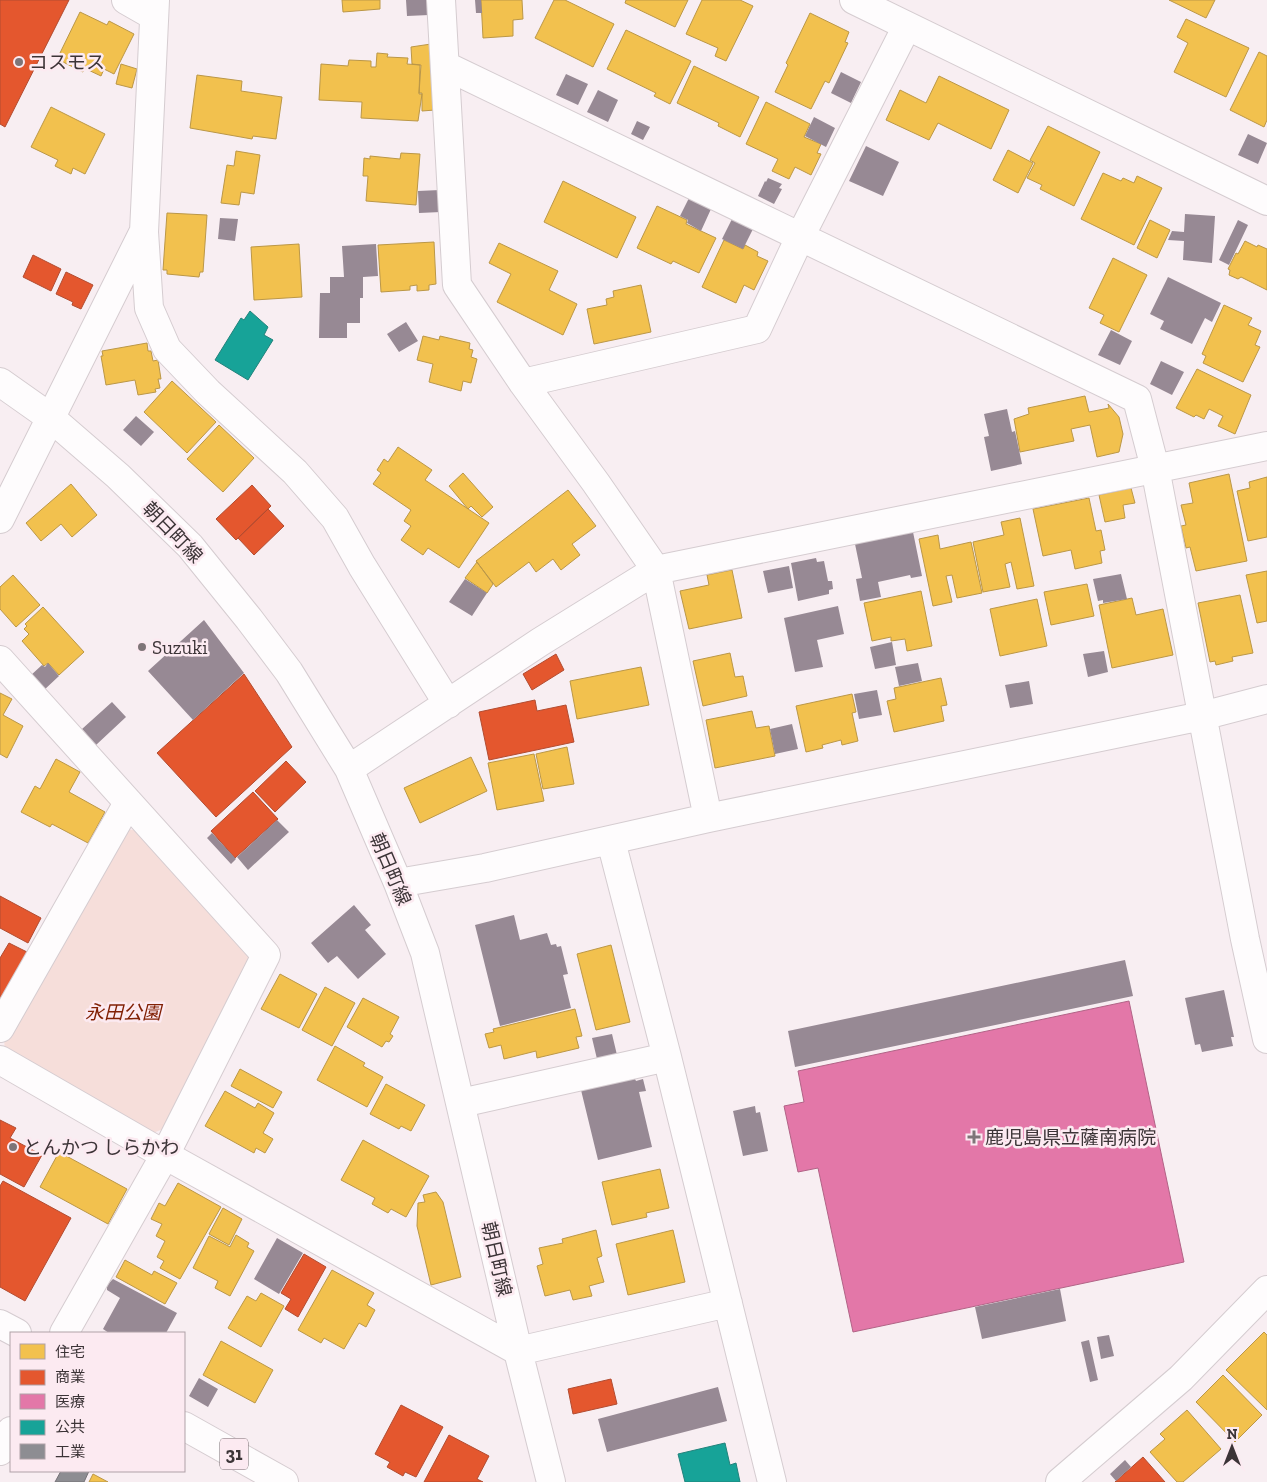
<svg xmlns="http://www.w3.org/2000/svg" width="1267" height="1482" viewBox="0 0 1267 1482" font-family="'Zilla Slab','Noto Sans JP',serif">
	<rect width="100%" height="100%" fill="#f8eef2"/>
	<!-- green -->
	<path fill="#f6deda" d="M121 829 135 830 248 954 251 969 163 1129 148 1135 5 1052 4 1038Z"/>
	<!-- homes -->
	<path fill="#f2c14e" stroke="#bb9747" d="M342 0H380V9L343 12Z
		M481 0H522L523 19 513 20V36L483 38Z
		M554 0H565L614 24 593 67 535 38Z
		M626 0H688L675 27 625 3Z
		M702 0H740L753 6 726 61 715 56 718 48 686 34Z
		M1169 0H1215L1206 18Z
		M80 12 107 25 109 21 134 34 114 74 104 69 101 76 84 68 83 72 61 61 62 57 59 55Z
		M810 13 849 32 845 42 848 43 829 83 825 81 811 109 775 92 788 65 786 63Z
		M1186 19 1249 48 1226 97 1174 72 1188 43 1177 37Z
		M626 30 691 61 670 104 654 96 656 93 607 69Z
		M431 44 435 110 422 111V93H419L421 65 412 64 411 47Z
		M1259 52 1267 56V120L1264 127 1230 110Z
		M377 53 388 54 387 57 408 58 407 64 420 65 419 94H422L418 121 361 118 362 102 319 100 321 64 348 66 349 60 371 61V67H376Z
		M121 64 137 69 132 88 116 84Z
		M694 66 759 97 740 137 718 126 719 123 677 103Z
		M197 75 242 81 241 91 282 97 276 139 253 136 252 139 190 128Z
		M939 76 1009 110 991 149 938 123 929 140 886 120 900 90 926 103Z
		M766 102 810 124 804 137 821 144 817 153 821 154 811 175 795 167 789 179 772 171 778 159 746 144Z
		M51 107 105 134 85 174 73 168 71 174 55 166 58 160 31 147Z
		M1048 126 1100 152 1074 206 1040 189 1042 185 1027 178 1035 163 1030 160Z
		M1008 150 1033 163 1018 193 993 180Z
		M236 151 260 155 254 194 241 192 239 205 221 203 227 165 234 166Z
		M401 153 420 154 416 205 366 201 368 176H363L364 158 370 159V156L400 159Z
		M1103 173 1121 181 1123 178 1134 183 1137 176 1162 188 1134 245 1081 219Z
		M563 181 636 217 617 258 544 222Z
		M657 206 687 220 686 224 716 238 699 273 673 261 671 264 637 248Z
		M167 213 207 215 203 272H200L199 277 167 274V270H163Z
		M1150 220 1170 230 1157 258 1137 248Z
		M724 240 743 249 745 245 758 252 757 256 768 261 754 290 744 285 736 303 702 287Z
		M1245 241 1257 247 1258 245 1267 249V290L1241 277 1238 279 1229 275 1230 270 1228 269 1236 253 1238 254Z
		M434 242 436 284 429 285V290L417 291V285L410 286V290L381 292 378 245Z
		M499 243 558 271 549 290 577 304 563 335 497 302 511 274 489 263Z
		M299 244 302 297 254 300 251 247Z
		M1113 258 1147 275 1119 332 1100 323 1104 315 1089 308Z
		M641 285 651 332 594 344 587 309 607 305 606 299 614 297 613 291Z
		M1224 305 1252 318 1248 325 1261 331 1255 345 1260 347 1243 382 1203 363 1206 356 1202 354Z
		M423 336 439 340 440 336 470 343 469 349 473 350 471 357 477 359 471 383 463 381 461 391 429 382 433 364 417 360Z
		M147 343 148 351H151L153 361 158 360 161 379H158L160 388 155 389 156 392 138 395 135 380 106 385 101 356H103L102 351Z
		M1197 369 1251 395 1235 434 1218 426 1223 416 1209 409 1204 419 1196 415 1194 417 1176 408Z
		M172 381 216 422 187 453 144 412Z
		M1085 396 1089 412 1109 408 1108 404 1119 417 1123 434 1119 452 1097 457 1090 425 1071 429 1074 441 1020 452 1014 419 1029 414 1028 408Z
		M219 425 254 458 223 492 187 459Z
		M398 447 432 470 425 480 489 523 459 568 428 548 423 555 401 540 411 526 404 521 411 510 373 484 381 473 377 470 384 459 388 462Z
		M463 473 493 507 482 517 471 506 468 509 449 486Z
		M1229 474 1247 561 1196 571 1190 547 1186 548 1181 526 1186 525 1181 505 1193 503 1189 483Z
		M1267 477V537L1248 541 1237 491 1250 488 1249 482Z
		M71 484 97 515 72 537 61 524 41 541 26 523Z
		M1131 488 1135 503 1123 505 1125 518 1105 522 1099 495Z
		M568 490 596 526 572 544 580 555 561 570 553 559 536 572 529 562 496 587 476 561Z
		M1089 498 1096 531 1101 530 1105 550 1100 551 1102 563 1075 569 1071 550 1043 556 1033 509Z
		M1020 518 1034 586 1017 589 1011 562 1005 564 1010 587 983 592 973 542 1004 535 1001 522Z
		M938 535 940 549 971 542 982 593 957 598 952 575 946 576 952 602 933 606 919 539Z
		M477 562 493 584 487 593 465 578Z
		M732 570 742 618 689 629 680 591 709 585 707 575Z
		M1267 571V621L1257 623 1246 575Z
		M13 575 40 605 16 627 0 609V587Z
		M1087 584 1094 616 1051 625 1044 592Z
		M921 591 932 646 907 651 905 639 891 641V637L872 641 864 603Z
		M1240 595 1253 653 1232 657 1233 661 1216 665 1215 661 1210 662 1198 603Z
		M1132 598 1136 615 1163 609 1173 655 1112 668 1099 605Z
		M1037 599 1047 646 1000 656 990 609Z
		M43 607 84 652 59 675 48 663 44 666 22 641 29 634 24 629 27 626 25 624Z
		M730 653 735 677 743 676 747 696 703 706 693 661Z
		M641 667 649 705 577 719 570 681Z
		M941 678 947 705 941 706 944 721 894 732 887 701 896 699 894 688Z
		M0 693 12 699 3 715 23 726 7 758 0 754Z
		M852 694 856 712 852 713 858 741 842 745 841 740 822 745 823 748 806 752 796 706Z
		M752 711 756 728 769 726 775 756 715 768 706 720Z
		M567 747 574 784 543 789 536 754Z
		M534 754 544 801 497 810 488 763Z
		M471 757 487 791 420 823 404 788Z
		M56 759 80 772 69 792 105 812 88 843 52 824 50 827 21 812 35 786 40 789Z
		M611 945 630 1022 596 1030 577 954Z
		M280 974 317 994 299 1028 261 1009Z
		M325 987 355 1003 332 1046 302 1030Z
		M363 998 399 1017 390 1034 393 1036 389 1042 386 1041 382 1047 347 1027Z
		M575 1009 582 1036 576 1037 579 1048 537 1058 536 1051 504 1059 501 1045 489 1048 485 1034 494 1032 493 1029Z
		M335 1046 365 1063 363 1066 383 1077 367 1107 317 1080Z
		M240 1069 282 1092 273 1108 231 1086Z
		M386 1084 425 1105 411 1131 401 1126 399 1129 370 1114Z
		M225 1091 255 1108 258 1103 274 1113 263 1133 273 1139 265 1153 256 1148 254 1153 205 1126Z
		M363 1140 429 1176 406 1217 391 1209 388 1213 372 1204 375 1198 341 1180Z
		M59 1152 127 1189 108 1224 40 1187Z
		M660 1169 669 1208 646 1213 647 1217 612 1225 602 1182Z
		M178 1183 221 1207 180 1279 160 1268 164 1261 157 1257 165 1241 156 1236 162 1224 151 1219 159 1203 165 1206Z
		M436 1192 443 1202 461 1277 431 1285 417 1226 418 1203 425 1202 423 1195Z
		M223 1208 242 1219 229 1245 209 1234Z
		M596 1230 602 1256 597 1258 604 1282 589 1286 592 1296 573 1300 570 1290 545 1296 537 1266 543 1264 539 1248 563 1243 562 1239Z
		M673 1230 685 1282 628 1295 616 1244Z
		M236 1235 249 1243 247 1247 254 1251 230 1296 215 1288 218 1281 193 1268 209 1236 230 1247Z
		M125 1260 152 1275 154 1271 177 1283 165 1304 116 1277Z
		M332 1270 374 1293 367 1305 375 1310 366 1327 359 1323 344 1349 324 1338 321 1343 298 1330Z
		M261 1293 284 1306 261 1347 228 1328 247 1296 256 1301Z
		M1264 1332 1267 1335V1410L1226 1370Z
		M221 1341 273 1370 255 1403 203 1375Z
		M1223 1375 1262 1415 1235 1442 1196 1402Z
		M1187 1410 1221 1449 1183 1482H1177L1150 1452 1165 1439 1160 1434Z
		M93 1474 108 1482H89Z"/>
	<!-- shops -->
	<path fill="#e4572e" stroke="#b24c31" d="M0 0H69L5 127 0 124Z
		M33 255 61 269 51 291 23 277Z
		M66 272 93 285 81 309 72 305 73 302 56 294Z
		M252 485 271 506 236 540 216 519Z
		M268 509 284 526 254 555 238 538Z
		M556 654 564 670 532 690 523 674Z
		M244 674 292 747 216 817 157 753Z
		M535 700 537 711 566 705 574 742 489 760 479 712Z
		M286 761 306 782 275 812 255 791Z
		M253 792 278 819 235 858 211 831Z
		M0 896 41 918 28 943 0 928Z
		M9 943 29 953 0 1006V958Z
		M0 1120 16 1128 10 1138 42 1155 24 1187 0 1174Z
		M3 1181 71 1218 25 1301 0 1287V1186Z
		M304 1254 326 1267 298 1317 285 1309 291 1299 281 1293Z
		M611 1379 617 1404 573 1414 568 1389Z
		M401 1405 443 1427 416 1477 405 1472 403 1476 387 1467 390 1462 375 1454Z
		M449 1435 489 1456 477 1479 483 1482H424Z
		M1143 1457 1165 1482H1115Z"/>
	<!-- health -->
	<path fill="#e377a8" stroke="#b16386" d="M1129 1001 1184 1262 853 1332 818 1168 798 1172 784 1106 804 1102 798 1071Z"/>
	<!-- public -->
	<path fill="#17a398" stroke="#22827b" d="M250 311 268 327 264 335 273 340 248 380 215 360 241 318 244 320Z
		M725 1443 730 1465 736 1463 740 1482H685L678 1454Z"/>
	<!-- industry -->
	<path fill="#8d8d92" stroke="#757277" d="M61 1471H89L84 1482H55Z"/>
	<!-- building -->
	<path fill="#978994" d="M406 0H428L429 15 407 16Z
		M475 0H481L482 13H476Z
		M841 72 861 82 851 103 831 93Z
		M566 74 588 84 578 105 556 95Z
		M598 90 618 100 608 122 587 112Z
		M814 117 835 128 826 147 805 136Z
		M637 121 650 127 643 140 631 134Z
		M1248 134 1267 143 1258 164 1238 155Z
		M866 146 899 162 883 196 849 181Z
		M768 178 782 184 779 188 782 189 774 204 758 196 765 181 766 182Z
		M440 190 441 212 419 213 418 191Z
		M689 198 711 209 701 231 687 223 688 220 680 216Z
		M1185 214 1215 216 1212 263 1183 260 1184 241 1168 240 1172 231 1184 232Z
		M220 218 238 219 235 241 218 239Z
		M732 219 753 229 743 249 722 239Z
		M1238 220 1248 225 1229 265 1219 260Z
		M376 244 378 276 363 277V298H360V323H347V338H319L320 293H330V277H344L342 246Z
		M1168 277 1221 303 1212 322 1205 318 1192 344 1160 329 1164 321 1150 314Z
		M406 322 418 341 399 352 387 334Z
		M1111 330 1132 341 1120 365 1098 355Z
		M1161 361 1184 372 1172 395 1150 384Z
		M1007 409 1012 432 1015 431 1022 464 991 471 984 437 989 436 984 414Z
		M136 416 154 432 141 446 123 430Z
		M913 532 922 576 911 578 910 575 878 582 881 597 860 601 856 579 862 578 855 544Z
		M816 558 817 562 824 561 828 581H832L833 589 829 590V594L798 601 791 563Z
		M789 566 793 588 768 593 763 571Z
		M1121 574 1127 599 1103 603V600L1098 601 1093 579Z
		M465 579 487 593 472 616 449 602Z
		M838 606 844 634 817 640 823 667 795 672 784 618Z
		M204 620 244 673 193 720 148 671Z
		M892 642 896 665 875 669 870 647Z
		M1104 651 1108 672 1088 677 1083 654Z
		M48 663 59 676 43 691 30 676 42 665 45 667Z
		M918 663 922 681 899 686 895 667Z
		M1029 681 1033 704 1010 708 1005 685Z
		M877 690 882 715 859 719 854 694Z
		M112 702 126 717 96 745 82 729Z
		M792 724 798 749 775 754 770 729Z
		M277 820 289 832 248 870 237 857Z
		M212 833 236 859 231 864 207 838Z
		M354 905 371 925 365 930 386 954 358 979 337 956 328 963 311 943Z
		M514 915 520 940 547 933 551 945 556 944 557 947 561 946 568 974 563 975 571 1008 500 1026 475 925Z
		M1125 960 1133 996 795 1067 788 1031Z
		M1224 990 1234 1037H1231L1233 1046 1202 1052 1200 1044 1195 1045 1185 998Z
		M612 1034 617 1055 597 1059 592 1038Z
		M634 1077 636 1081 643 1079 646 1091 639 1092 652 1147 598 1160 581 1090Z
		M755 1106 756 1113 760 1112 768 1151 743 1156 733 1111Z
		M277 1238 303 1253 279 1294 254 1279Z
		M113 1279 177 1313 166 1333H109L103 1329 120 1298 107 1290V1285Z
		M1060 1289 1066 1321 982 1339 975 1307Z
		M1109 1335 1114 1356 1101 1359 1097 1337Z
		M1089 1340 1098 1380 1090 1382 1081 1342Z
		M199 1378 218 1389 208 1407 189 1396Z
		M718 1387 727 1421 607 1452 598 1419Z
		M1125 1460 1131 1467 1116 1481 1110 1474Z"/>
	<g fill="none" stroke-linecap="round" stroke-linejoin="round">
		<defs>
			<path id="minor" d="M126 0 154 16
				M155 0 144 232 149 308 167 349 208 392 295 472 335 518 362 566 448 704
				M441 0 457 285 523 383 596 483 656 570 708 818
				M854 0 1267 201
				M446 66 1137 399 1155 468 1245 939 1267 1039
				M0 382 51 418 118 476 190 546 249 619 289 672 349 769 398 883 425 953 518 1351 551 1482
				M523 383 757 329 800 237 907 26
				M0 519 143 233
				M0 660 266 955 165 1155 64 1333
				M349 769 540 642 656 570 1267 446
				M611 841 667 1057 772 1482
				M398 883 485 868 708 818 1202 716 1267 699
				M0 1028 128 803
				M0 1060 165 1155 518 1351 728 1303
				M461 1103 667 1057
				M0 1451 11 1431
				M1060 1482 1181 1378 1267 1290"/>
			<path id="major" d="M0 1324 17 1333
				M184 1426 284 1482"/>
		</defs>
		<!-- minor casing -->
		<use href="#minor" stroke="#d5ccd0" stroke-width="30"/>
		<!-- major casing -->
		<use href="#major" stroke="#d5ccd0" stroke-width="30"/>
		<!-- minor -->
		<use href="#minor" stroke="#fefcfd" stroke-width="28"/>
		<!-- major -->
		<use href="#major" stroke="#fefcfd" stroke-width="28"/>
	</g>
	<!-- markers -->
	<g fill="#7e7578" stroke="#fceaf1" stroke-width="2">
		<circle cx="19" cy="62" r="5"/>
		<circle cx="142" cy="647" r="5"/>
		<path d="M971.5 1129.5h5v5h5v5h-5v5h-5v-5h-5v-5h5z"/>
		<circle cx="13" cy="1147" r="5"/>
	</g>
	<g text-anchor="middle" stroke-width="5" stroke-linejoin="round" paint-order="stroke">
		<!-- shield labels -->
		<rect fill="#fceaf1" stroke="#766b6f" stroke-width="1" x="220" y="1438.5" width="28" height="31" rx="4"/>
		<g font-size="18" font-weight="bold" fill="#3c3437">
			<text x="234" y="1460">31</text>
		</g>
		<!-- poi labels -->
		<g font-size="19" fill="#3c3437" stroke="#fceaf1" text-anchor="start">
			<text x="29" y="69">コスモス</text>
			<text x="152" y="654">Suzuki</text>
			<text x="985" y="1144">鹿児島県立薩南病院</text>
			<text x="23" y="1154">とんかつ しらかわ</text>
		</g>
		<!-- street labels -->
		<g font-size="19" fill="#3c3437" stroke="#fceaf1">
			<text transform="translate(173 532) rotate(46)" y="7">朝日町線</text>
			<text transform="translate(391 869) rotate(67)" y="7">朝日町線</text>
			<text transform="translate(497 1259) rotate(77)" y="7">朝日町線</text>
		</g>
		<!-- park labels -->
		<g font-size="19" font-style="italic" fill="#812004" stroke="#fceaf1">
			<text x="123" y="1019">永田公園</text>
		</g>
	</g>
	<!-- legend -->
	<rect x="10" y="1332" width="175" height="140" fill="#fceaf1" stroke="#afa1a7"/>
	<rect x="20" y="1344" width="25" height="15" fill="#f2c14e" stroke="#afa1a7"/>
	<text x="55" y="1357" font-size="15" fill="#3c3437">住宅</text>
	<rect x="20" y="1370" width="25" height="15" fill="#e4572e" stroke="#afa1a7"/>
	<text x="55" y="1382" font-size="15" fill="#3c3437">商業</text>
	<rect x="20" y="1394" width="25" height="15" fill="#e377a8" stroke="#afa1a7"/>
	<text x="55" y="1407" font-size="15" fill="#3c3437">医療</text>
	<rect x="20" y="1420" width="25" height="15" fill="#17a398" stroke="#afa1a7"/>
	<text x="55" y="1432" font-size="15" fill="#3c3437">公共</text>
	<rect x="20" y="1444" width="25" height="15" fill="#8d8d92" stroke="#afa1a7"/>
	<text x="55" y="1457" font-size="15" fill="#3c3437">工業</text>
	<!-- north arrow -->
	<g transform="translate(1232 1447)" stroke="#fceaf1" stroke-width="4" paint-order="stroke">
	<path d="M0-4L9 19L0 12L-9 19Z" fill="#3c3437"/>
	<text y="-8" font-size="14" font-weight="bold" text-anchor="middle" fill="#3c3437">N</text>
	</g>
</svg>
